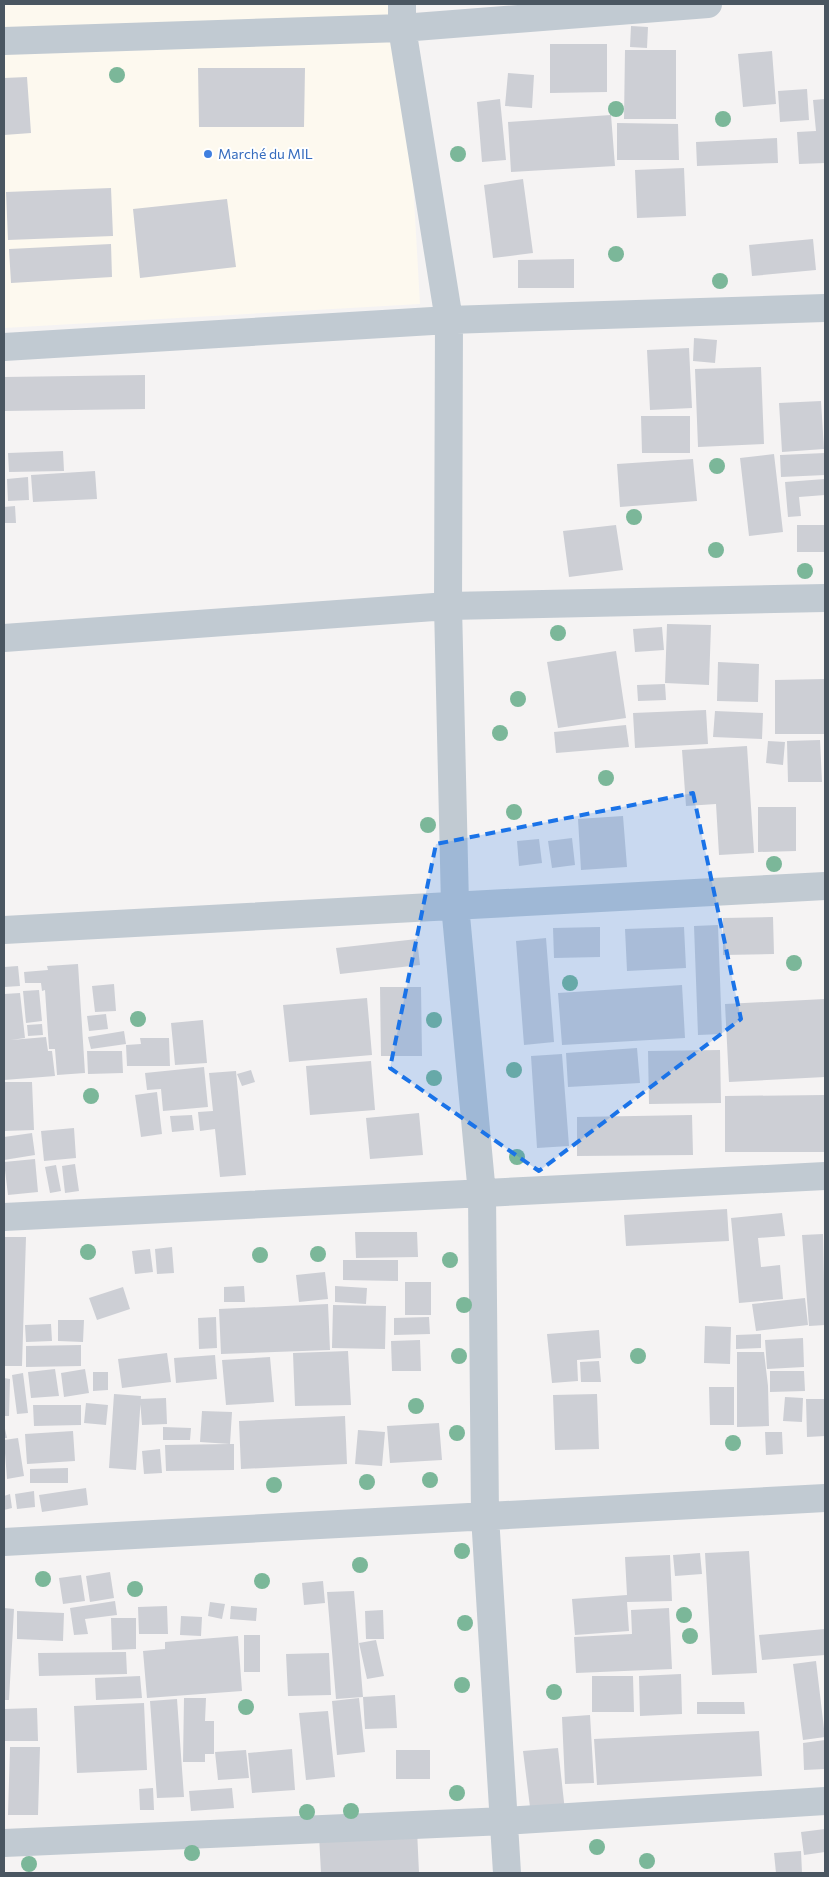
<svg xmlns="http://www.w3.org/2000/svg" width="829" height="1877" viewBox="0 0 829 1877" font-family="Commissioner,sans-serif">
	<rect width="100%" height="100%" fill="#f5f3f3"/>
	<!-- commercial -->
	<path fill="#fdf9ef" d="M4 4H403L420 304 4 328Z"/>
	<!-- building -->
	<path fill="#cdcfd5" d="M631 26 648 27 647 48 630 47Z
		M550 44H607V92L550 93Z
		M625 50H676V119H624Z
		M772 51 776 104 743 107 738 54Z
		M198 68H305L304 127H199Z
		M508 73 534 75 532 108 505 106Z
		M27 77 31 133 4 135V78Z
		M807 89 809 120 780 122 778 91Z
		M500 99 506 160 482 162 477 102Z
		M825 99V163L799 164 797 132 816 131 813 100Z
		M611 115 615 166 511 172 508 122Z
		M617 123 678 124 679 160H617Z
		M777 138 778 163 697 166 696 142Z
		M684 168 686 216 637 218 635 170Z
		M523 179 533 253 493 258 484 185Z
		M111 188 113 236 8 240 6 192Z
		M227 199 236 267 140 278 133 209Z
		M813 239 816 270 752 276 749 245Z
		M111 244 112 277 11 283 9 249Z
		M574 259V288H518V260Z
		M694 338 717 340 715 363 693 361Z
		M689 348 692 408 650 410 647 350Z
		M761 367 764 444 698 447 695 369Z
		M145 375V409L4 411V377Z
		M821 401 824 449 782 452 779 403Z
		M641 416H690V453H642Z
		M63 451 64 471 9 472 8 453Z
		M825 453V475L781 477 780 455Z
		M774 454 783 532 749 536 740 458Z
		M693 459 697 501 620 507 617 464Z
		M95 471 97 499 33 502 31 475Z
		M28 477 29 500 8 501 7 479Z
		M825 479V495L799 497 801 516 788 517 785 482Z
		M15 506 16 523H4V507Z
		M616 525 623 570 569 577 563 531Z
		M797 525H825V552H797Z
		M667 624 711 625 709 685 665 683Z
		M662 627 664 650 635 652 633 629Z
		M616 651 626 718 558 728 547 662Z
		M718 662 759 664 758 702 717 701Z
		M825 679V734H775V680Z
		M665 684 666 700 638 701 637 685Z
		M706 710 708 744 635 748 633 713Z
		M715 711 763 713 762 739 713 737Z
		M626 725 629 747 556 753 554 732Z
		M820 740 822 782H788L787 741Z
		M768 741 785 742 783 765 766 763Z
		M747 746 754 853 719 855 716 804 686 806 682 750Z
		M758 807H796V851L758 852Z
		M623 816 627 867 581 870 578 819Z
		M572 838 575 865 552 868 548 841Z
		M539 839 542 863 519 866 517 841Z
		M773 917 774 954 723 955V918Z
		M718 925 722 1034 698 1035 694 926Z
		M600 927V957L554 958 553 928Z
		M684 927 686 968 627 971 625 929Z
		M546 938 554 1042 524 1045 516 941Z
		M417 939 420 965 340 974 336 948Z
		M78 964 85 1073 57 1075 55 1049H49L45 990 42 991 41 983H25L24 972 48 970 47 966Z
		M18 966 20 986 4 987V967Z
		M114 984 116 1011 95 1012 92 986Z
		M682 985 685 1038 562 1045 558 993Z
		M380 987H421L422 1056H381Z
		M39 990 42 1021 26 1023 23 991Z
		M20 993 25 1038 11 1040 46 1037 48 1051H52L55 1076 4 1080V994Z
		M367 998 372 1055 289 1062 283 1005Z
		M825 999V1077L729 1082 725 1004Z
		M106 1014 108 1029 89 1031 87 1016Z
		M203 1020 207 1063 175 1065 171 1023Z
		M42 1024 43 1035 28 1036 27 1025Z
		M124 1031 126 1044 91 1049 88 1037Z
		M140 1038H169L170 1066H127L126 1045 141 1044Z
		M637 1048 640 1083 568 1087 566 1053Z
		M720 1050 721 1103 649 1104 648 1051Z
		M87 1051H122L123 1073 88 1074Z
		M562 1054 569 1146 537 1148 531 1056Z
		M371 1061 375 1110 310 1115 306 1066Z
		M204 1067 208 1107 163 1111 161 1089 147 1090 145 1073Z
		M251 1070 255 1082 242 1086 237 1074Z
		M236 1071 246 1175 220 1177 215 1129 200 1131 198 1112 213 1111 209 1073Z
		M4 1082H32L34 1130 4 1131Z
		M157 1092 162 1134 141 1137 135 1095Z
		M825 1095V1152H725V1096Z
		M419 1113 423 1155 370 1159 366 1118Z
		M192 1115 194 1130 172 1132 170 1116Z
		M692 1115 693 1155 577 1156V1117Z
		M74 1128 76 1158 44 1161 41 1131Z
		M32 1133 35 1155 4 1160V1137Z
		M35 1159 38 1192 8 1195 4 1162Z
		M75 1164 79 1191 65 1193 62 1166Z
		M56 1165 61 1191 50 1193 45 1167Z
		M727 1209 729 1241 626 1246 624 1215Z
		M782 1213 785 1236 758 1238 761 1267 780 1265 783 1299 739 1303 731 1218Z
		M355 1232H417L418 1257 356 1258Z
		M823 1234 825 1325 809 1326 802 1235Z
		M4 1237H26L22 1366H4Z
		M172 1247 174 1273 157 1274 155 1249Z
		M150 1249 153 1272 135 1274 132 1251Z
		M343 1260H398V1281L343 1280Z
		M325 1272 328 1299 299 1302 296 1275Z
		M405 1282H431V1315H405Z
		M244 1286 245 1302H224V1287Z
		M335 1286 367 1288 366 1304 335 1302Z
		M123 1287 130 1309 97 1320 89 1298Z
		M805 1298 808 1325 756 1331 752 1304Z
		M328 1304 330 1350 221 1354 219 1309Z
		M333 1305 386 1306 385 1349 332 1348Z
		M216 1317 217 1348 199 1349 198 1318Z
		M429 1317 430 1334 394 1335V1318Z
		M58 1320H84L83 1342 58 1341Z
		M51 1324 52 1341 26 1342 25 1325Z
		M705 1326 731 1327 730 1364 704 1363Z
		M599 1330 601 1358 577 1360 578 1381 552 1383 547 1334Z
		M761 1334V1348L736 1349V1335Z
		M803 1338 804 1367 767 1369 765 1340Z
		M420 1340 421 1371H392L391 1341Z
		M81 1345V1366L26 1367V1346Z
		M348 1351 351 1405 295 1406 293 1353Z
		M737 1352H764L768 1386 769 1426 737 1427Z
		M167 1353 171 1382 122 1388 118 1359Z
		M215 1355 217 1379 176 1383 174 1358Z
		M270 1357 274 1402 226 1405 222 1360Z
		M599 1361 601 1382H581L580 1362Z
		M55 1369 59 1396 31 1398 28 1372Z
		M85 1369 89 1393 64 1397 61 1373Z
		M770 1371H804L805 1391 770 1392Z
		M93 1372H108V1390L93 1391Z
		M23 1373 28 1413 17 1414 12 1375Z
		M4 1378 10 1379 9 1416H4Z
		M709 1387H734V1425H710Z
		M114 1394 141 1396 136 1470 109 1468Z
		M597 1394 599 1449 555 1450 553 1395Z
		M785 1397 803 1398 802 1422 783 1421Z
		M166 1398 167 1424 142 1425 140 1399Z
		M806 1399H825V1436L807 1437Z
		M86 1403 108 1405 106 1425 84 1423Z
		M33 1405H81V1425L34 1426Z
		M202 1411 232 1412 230 1444 200 1442Z
		M345 1416 347 1464 241 1469 239 1421Z
		M439 1423 442 1460 390 1463 387 1426Z
		M4 1424 7 1438H4Z
		M163 1427 191 1428 190 1440H163Z
		M358 1430 385 1432 382 1466 355 1464Z
		M73 1431 75 1461 27 1464 25 1434Z
		M765 1432H782L783 1454 766 1455Z
		M18 1438 24 1476 7 1479 4 1440Z
		M230 1444H234V1470L166 1471 165 1445Z
		M160 1449 162 1473 144 1474 142 1451Z
		M68 1468V1483H30V1469Z
		M86 1488 88 1505 42 1512 39 1495Z
		M34 1491 35 1507 17 1509 15 1494Z
		M10 1494 12 1508 4 1510V1496Z
		M749 1551 757 1673 712 1675 705 1553Z
		M700 1553 702 1574 675 1576 673 1555Z
		M670 1555 672 1601 627 1602 629 1631 575 1635 572 1599 627 1595 625 1557Z
		M110 1572 114 1598 90 1602 86 1576Z
		M81 1575 85 1601 63 1604 59 1578Z
		M323 1581 325 1603 304 1605 302 1583Z
		M354 1591 363 1697 395 1695 397 1728 365 1729 363 1697 336 1699 327 1592Z
		M115 1601 117 1615 85 1619 88 1634 74 1635 70 1608Z
		M210 1602 225 1604 222 1619 208 1616Z
		M167 1606 168 1634H139L138 1607Z
		M231 1606 257 1608 256 1621 230 1619Z
		M4 1608 14 1609 9 1700H4Z
		M669 1608 672 1669 576 1673 574 1637 632 1634 631 1610Z
		M383 1610 384 1639H366L365 1611Z
		M17 1611 64 1613 63 1641 17 1639Z
		M181 1616 202 1617 201 1636 180 1635Z
		M111 1618H136V1649L112 1650Z
		M825 1629V1655L762 1660 759 1635Z
		M244 1635H260V1672H244Z
		M238 1636 242 1691 147 1698 143 1651 165 1649V1642Z
		M376 1640 384 1676 367 1679 359 1643Z
		M126 1652 127 1674 39 1676 38 1653Z
		M329 1653 331 1695 288 1696 286 1654Z
		M816 1661 825 1737 803 1740 793 1664Z
		M681 1674 682 1714 640 1716 639 1676Z
		M140 1676 142 1698 96 1700 95 1678Z
		M592 1676H633L634 1712H592Z
		M184 1698H206L205 1721H214V1754H205V1762H183Z
		M359 1698 365 1752 337 1755 332 1701Z
		M177 1699 184 1797 157 1798 150 1701Z
		M697 1702H744L745 1714H697Z
		M144 1703 147 1770 77 1773 74 1706Z
		M37 1708 38 1741H4V1709Z
		M328 1711 335 1777 306 1780 299 1713Z
		M590 1715 594 1783 565 1784 562 1717Z
		M759 1731 762 1776 597 1785 594 1739Z
		M825 1740V1769L804 1770 803 1743Z
		M10 1747H40L38 1815H8Z
		M558 1748 565 1811 531 1815 523 1751Z
		M292 1749 295 1790 252 1793 248 1753Z
		M246 1750 249 1778 218 1780 215 1752Z
		M396 1750H430V1779H396Z
		M153 1788 154 1810H140L139 1789Z
		M232 1788 234 1808 191 1811 189 1791Z
		M825 1829V1852L804 1855 801 1832Z
		M417 1830 419 1873H321L319 1835Z
		M801 1851 802 1873H776L774 1853Z"/>
	<g fill="none" stroke-linecap="round" stroke-linejoin="round">
		<!-- minor -->
		<path stroke="#c1cad2" stroke-width="28" d="M402 4V28L449 320 448 606 455 905 482 1194 485 1516 507 1873
			M4 41 402 28 708 4
			M4 347 449 320 825 308
			M4 638 448 606 825 598
			M4 930 825 886
			M4 1217 825 1176
			M4 1542 825 1498
			M4 1843 505 1821 825 1801"/>
	</g>
	<!-- trees -->
	<g fill="#7bb799">
		<circle cx="117" cy="75" r="8"/>
		<circle cx="616" cy="109" r="8"/>
		<circle cx="723" cy="119" r="8"/>
		<circle cx="458" cy="154" r="8"/>
		<circle cx="616" cy="254" r="8"/>
		<circle cx="720" cy="281" r="8"/>
		<circle cx="717" cy="466" r="8"/>
		<circle cx="634" cy="517" r="8"/>
		<circle cx="716" cy="550" r="8"/>
		<circle cx="805" cy="571" r="8"/>
		<circle cx="558" cy="633" r="8"/>
		<circle cx="518" cy="699" r="8"/>
		<circle cx="500" cy="733" r="8"/>
		<circle cx="606" cy="778" r="8"/>
		<circle cx="514" cy="812" r="8"/>
		<circle cx="428" cy="825" r="8"/>
		<circle cx="774" cy="864" r="8"/>
		<circle cx="794" cy="963" r="8"/>
		<circle cx="570" cy="983" r="8"/>
		<circle cx="138" cy="1019" r="8"/>
		<circle cx="434" cy="1020" r="8"/>
		<circle cx="514" cy="1070" r="8"/>
		<circle cx="434" cy="1078" r="8"/>
		<circle cx="91" cy="1096" r="8"/>
		<circle cx="517" cy="1157" r="8"/>
		<circle cx="88" cy="1252" r="8"/>
		<circle cx="318" cy="1254" r="8"/>
		<circle cx="260" cy="1255" r="8"/>
		<circle cx="450" cy="1260" r="8"/>
		<circle cx="464" cy="1305" r="8"/>
		<circle cx="459" cy="1356" r="8"/>
		<circle cx="638" cy="1356" r="8"/>
		<circle cx="416" cy="1406" r="8"/>
		<circle cx="457" cy="1433" r="8"/>
		<circle cx="733" cy="1443" r="8"/>
		<circle cx="430" cy="1480" r="8"/>
		<circle cx="367" cy="1482" r="8"/>
		<circle cx="274" cy="1485" r="8"/>
		<circle cx="462" cy="1551" r="8"/>
		<circle cx="360" cy="1565" r="8"/>
		<circle cx="43" cy="1579" r="8"/>
		<circle cx="262" cy="1581" r="8"/>
		<circle cx="135" cy="1589" r="8"/>
		<circle cx="684" cy="1615" r="8"/>
		<circle cx="465" cy="1623" r="8"/>
		<circle cx="690" cy="1636" r="8"/>
		<circle cx="462" cy="1685" r="8"/>
		<circle cx="554" cy="1692" r="8"/>
		<circle cx="246" cy="1707" r="8"/>
		<circle cx="457" cy="1793" r="8"/>
		<circle cx="351" cy="1811" r="8"/>
		<circle cx="307" cy="1812" r="8"/>
		<circle cx="597" cy="1847" r="8"/>
		<circle cx="192" cy="1853" r="8"/>
		<circle cx="647" cy="1861" r="8"/>
		<circle cx="29" cy="1864" r="8"/>
	</g>
	<!-- marked area -->
	<path fill="#1a73e8" fill-opacity="0.2" stroke="#1a73e8" stroke-width="4" stroke-dasharray="10 6" stroke-linejoin="round" d="M693 793 741 1019 539 1171 390 1068 436 844Z"/>
	<!-- markers -->
	<circle fill="#3f7fe0" stroke="#fff" stroke-width="2" cx="208" cy="154" r="5"/>
	<g text-anchor="middle" stroke-width="4" stroke-linejoin="round" paint-order="stroke">
		<!-- shop labels -->
		<g font-size="14" fill="#366cbe" stroke="#fff" text-anchor="start">
			<text x="218" y="159">Marché du MIL</text>
		</g>
	</g>
	<!-- border -->
	<rect width="829" height="1877" fill="none" stroke="#4a5661" stroke-width="10"/>
</svg>
